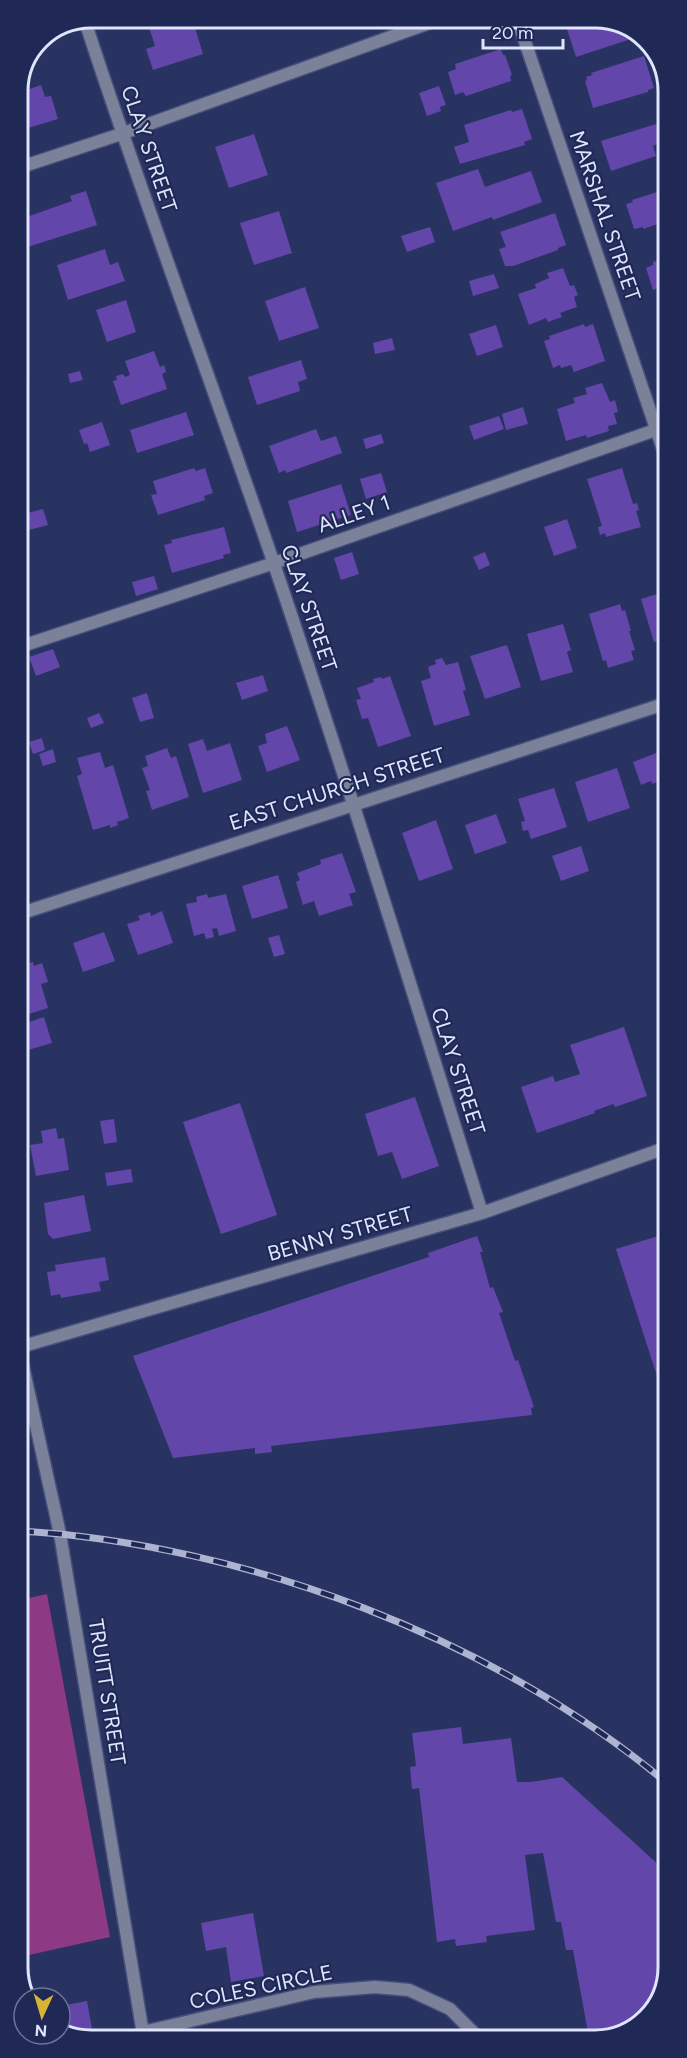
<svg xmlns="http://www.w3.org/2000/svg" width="687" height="2058" viewBox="0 0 687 2058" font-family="Figtree,sans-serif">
	<rect width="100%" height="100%" fill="#293362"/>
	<!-- green -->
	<path fill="#8d3983" d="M47 1594 110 1937 20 1957V1600Z"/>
	<!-- building -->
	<path fill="#6246a9" d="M146 18H192L203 54 153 70 146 49 155 46Z
		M571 18H601L631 31 634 38 576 57 564 20Z
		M501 49 503 55H505L512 75 510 76 511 81 466 96 463 92 455 95 448 72 456 69 455 64Z
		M644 56 654 88 648 90V92L593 108 585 81 587 80 586 77 592 75 591 73Z
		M41 85 45 97 51 96 58 119 18 131V93Z
		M439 86 446 105 440 107 441 111 427 116 419 93Z
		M522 109 532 139 524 142 525 145 460 164 454 147 469 142 464 125 511 110 512 112Z
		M656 124 662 142 653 146 656 156 611 171 601 141Z
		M254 134 268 175 229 188 215 147Z
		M478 169 485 187 531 171 542 202 493 220 492 217 453 231 436 183Z
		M667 189V221L643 229V227L634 229 626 204 633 202 632 200Z
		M86 191 97 225 18 250V220L72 201 70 196Z
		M279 211 292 253 254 265 240 223Z
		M555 213 566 245 558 248V250L513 266H505L499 249 506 247 500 232Z
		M430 227 435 242 407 252 401 236Z
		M105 249 110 265 118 262 125 281 68 300 57 265Z
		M667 258V289L661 291V287L653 290 646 268 653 265V262Z
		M563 268 570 286 574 285 578 295 574 297 577 307 560 313 562 317 548 322 546 318 529 325 518 294 536 288 535 284 549 278 547 273Z
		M494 274 499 288 473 296 469 281Z
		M305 287 319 328 279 341 265 301Z
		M126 300 136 332 107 342 96 310Z
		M667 307V336H666L658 310Z
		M584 324 585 327 593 324 605 361 574 372 571 365 561 368 560 365 553 368 544 341 550 339 549 336Z
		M496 325 503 347 477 356 469 334Z
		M392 338 395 350 375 354 373 343Z
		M154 351 160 367 164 365 166 372 162 374 167 389 121 405 113 381 117 380 116 376 123 374 125 377 130 375 125 361Z
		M301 360 307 379 298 382 300 391 257 405 248 377Z
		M80 371 83 380 70 383 68 374Z
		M602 383 610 402 615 400 618 412 614 413 617 424 608 426 609 431 587 438 586 435 566 441 557 409 575 403 573 398 587 394 585 388Z
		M523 407 528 424 506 430 502 414Z
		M186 412 194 435 137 453 130 430Z
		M499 416 504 429 474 440 469 426Z
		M102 422 110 445 90 452 87 443 84 444 79 430Z
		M316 429 321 441 336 436 342 453 286 473 285 470 279 473 269 446Z
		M381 434 384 443 366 449 363 439Z
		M194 468 196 471 205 468 213 493 204 496 205 500 158 515 151 495 157 494 153 481Z
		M622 468 633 504 637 503 639 510 636 511 641 527 606 537 605 533 600 535 598 527 602 526 587 479Z
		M381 473 387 492 366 499 360 479Z
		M341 484 351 515 297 532 288 501Z
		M43 509 48 525 25 531 20 515Z
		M567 519 577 548 554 556 544 527Z
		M224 527 231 553 223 555 224 558 172 573 164 545 172 543 171 540Z
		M352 552 359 574 341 580 334 558Z
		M485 552 490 565 479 570 473 557Z
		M154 576 158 589 136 596 132 582Z
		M667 591V647L660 649 657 641 654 642 641 599Z
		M620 604 622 611 625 610 631 631H629L635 650 631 651 634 660 608 668 606 660 603 661 589 614Z
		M563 624 571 650 567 652 573 672 541 681 527 634Z
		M507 645 521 687 485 699 470 656Z
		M53 649 60 667 36 676 29 657Z
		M442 658 446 665 458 662 466 690 463 691 470 715 434 726 421 681 431 678 428 667 436 664 435 660Z
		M263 675 268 691 242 700 236 683Z
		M390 676 411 736 378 747 368 718 362 719 356 700 361 699 357 688 374 682 373 679 381 677 382 679Z
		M147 693 154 718 140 722 132 698Z
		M99 713 104 723 91 728 87 718Z
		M287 726 300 760 267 772 258 746 267 743 265 734Z
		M42 738 45 750 33 754 29 742Z
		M203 739 207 751 230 743 242 780 203 793 188 744Z
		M167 748 171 758 176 756 189 797 152 810 146 791 150 790 142 768 148 766 145 756Z
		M53 749 56 762 43 766 39 754Z
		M667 749V778L652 784 651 781 641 785 633 762Z
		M100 752 105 768 113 765 129 818 117 822 118 825 110 828V825L93 830 77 776 82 774 77 758Z
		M617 768 630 808 588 822 575 782Z
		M554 788 567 827 531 839 528 830 523 831 521 822 525 821 518 799Z
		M496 814 507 843 475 854 465 825Z
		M436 820 453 869 419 881 402 833Z
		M581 846 589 871 561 881 552 856Z
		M342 853 356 892 349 894 353 905 319 916 314 901 303 905 296 882 300 880 297 873 321 864 320 860Z
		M278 875 288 908 252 919 242 886Z
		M207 894 208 898 226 894 236 931 219 936 217 928 212 929 214 937 206 939 204 933 194 936 186 904 197 902 196 897Z
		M162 911 173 943 138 955 127 924 140 920 138 916 150 912 151 916Z
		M104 932 115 961 83 972 73 943Z
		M279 935 285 954 274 957 268 938Z
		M33 962 34 966 42 963 48 982 41 984 48 1008 19 1017V966Z
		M44 1017 52 1043 28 1050 20 1025Z
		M624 1027 647 1096 615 1107 613 1104 594 1111 595 1113 537 1133 521 1087 553 1076 555 1082 580 1074 570 1045Z
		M415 1097 439 1166 402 1179 392 1152 378 1156 365 1114Z
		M240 1103 277 1215 221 1234 183 1122Z
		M114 1119 117 1142 104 1144 100 1121Z
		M56 1128 58 1139 64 1138 69 1170 36 1176 30 1145 43 1143 41 1131Z
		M131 1169 133 1182 107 1186 105 1173Z
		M84 1195 91 1231 53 1239 48 1234 44 1203Z
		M668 1233V1374L657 1376 616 1249Z
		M477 1236 483 1252H480L490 1288 493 1287 503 1312 499 1313 515 1361 518 1360 534 1407 531 1408 532 1415 271 1446 272 1452 255 1454V1448L173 1458 133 1356 429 1257 428 1253Z
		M105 1257 109 1280 99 1282 101 1291 61 1298 60 1294 51 1296 47 1272 56 1271 55 1265Z
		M461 1727 463 1744 511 1738 517 1782H531L562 1777 661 1867 669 1858V1967L654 2012 614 2038H589L573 1950H566L561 1922H556L543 1853 525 1855 535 1930 486 1936 487 1942 456 1946 455 1939 437 1942 419 1788 412 1789 410 1767 416 1766 412 1733Z
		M253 1913 264 1976 231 1982 226 1947 206 1951 201 1923Z
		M87 2001 94 2040H86L60 2029V2006Z"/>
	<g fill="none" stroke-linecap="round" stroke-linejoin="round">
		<defs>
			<path id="service" d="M19 647 274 563 667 426"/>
			<path id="minor" d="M517 18 667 461
				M85 21C144 203 212 382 274 564 347 779 414 996 482 1213
				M18 168 121 134 443 18
				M20 1347 482 1213 668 1147
				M20 1353 60 1534 144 2040
				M143 2032 314 1992 375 1987 409 1990 450 2009 479 2038"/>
			<path id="tertiary" d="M19 914 667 703"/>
		</defs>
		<!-- service casing -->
		<use href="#service" stroke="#464f7b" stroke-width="15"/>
		<!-- minor casing -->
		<use href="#minor" stroke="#464f7b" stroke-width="15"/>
		<!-- tertiary casing -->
		<use href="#tertiary" stroke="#464f7b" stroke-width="15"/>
		<!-- service -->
		<use href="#service" stroke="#7a8199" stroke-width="12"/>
		<!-- minor -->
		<use href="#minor" stroke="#7a8199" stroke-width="12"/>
		<!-- tertiary -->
		<use href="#tertiary" stroke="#7a8199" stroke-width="12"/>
		<defs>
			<path id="rail" d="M20 1531C245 1544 496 1639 669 1785"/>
		</defs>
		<!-- rail casing -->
		<use href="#rail" stroke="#acb4d2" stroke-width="7"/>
		<!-- rail -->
		<use href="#rail" stroke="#202956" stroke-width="4.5" stroke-dasharray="14" stroke-linecap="butt"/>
	</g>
	<g text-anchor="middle" stroke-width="4.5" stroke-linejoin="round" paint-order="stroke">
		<!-- street labels -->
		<g font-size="21" fill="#dee5fd" stroke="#202956">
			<text transform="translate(149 149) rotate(71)" y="7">CLAY STREET</text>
			<text transform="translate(605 216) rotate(71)" y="7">MARSHAL STREET</text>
			<text transform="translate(354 514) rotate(-19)" y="7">ALLEY 1</text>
			<text transform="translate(309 608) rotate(71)" y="7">CLAY STREET</text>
			<text transform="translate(337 789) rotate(-18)" y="7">EAST CHURCH STREET</text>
			<text transform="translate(458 1071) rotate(72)" y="7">CLAY STREET</text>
			<text transform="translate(340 1234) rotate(-16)" y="7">BENNY STREET</text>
			<text transform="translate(107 1692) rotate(81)" y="7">TRUITT STREET</text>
			<text transform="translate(261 1987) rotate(-12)" y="7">COLES CIRCLE</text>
		</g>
	</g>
	<!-- crop -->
	<path d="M0 0H687V2058H0ZM91 28H595A63 63 0 0 1 658 91V1967A63 63 0 0 1 595 2030H91A63 63 0 0 1 28 1967V91A63 63 0 0 1 91 28Z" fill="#202956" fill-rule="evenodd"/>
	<path fill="none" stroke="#dee5fd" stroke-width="3" d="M91 28H595A63 63 0 0 1 658 91V1967A63 63 0 0 1 595 2030H91A63 63 0 0 1 28 1967V91A63 63 0 0 1 91 28Z"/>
	<!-- north arrow -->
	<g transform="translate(42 2016) rotate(184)"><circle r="28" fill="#202956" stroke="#6c7499" stroke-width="1.5"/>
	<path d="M0-4.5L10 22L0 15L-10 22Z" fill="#d8b434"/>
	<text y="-9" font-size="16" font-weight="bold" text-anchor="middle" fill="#dee5fd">N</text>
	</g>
	<!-- scale -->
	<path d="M483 39v9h80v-9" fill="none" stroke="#dee5fd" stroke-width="3"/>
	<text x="492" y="39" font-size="18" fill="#dee5fd" stroke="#202956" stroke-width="4.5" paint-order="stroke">20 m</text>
</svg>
